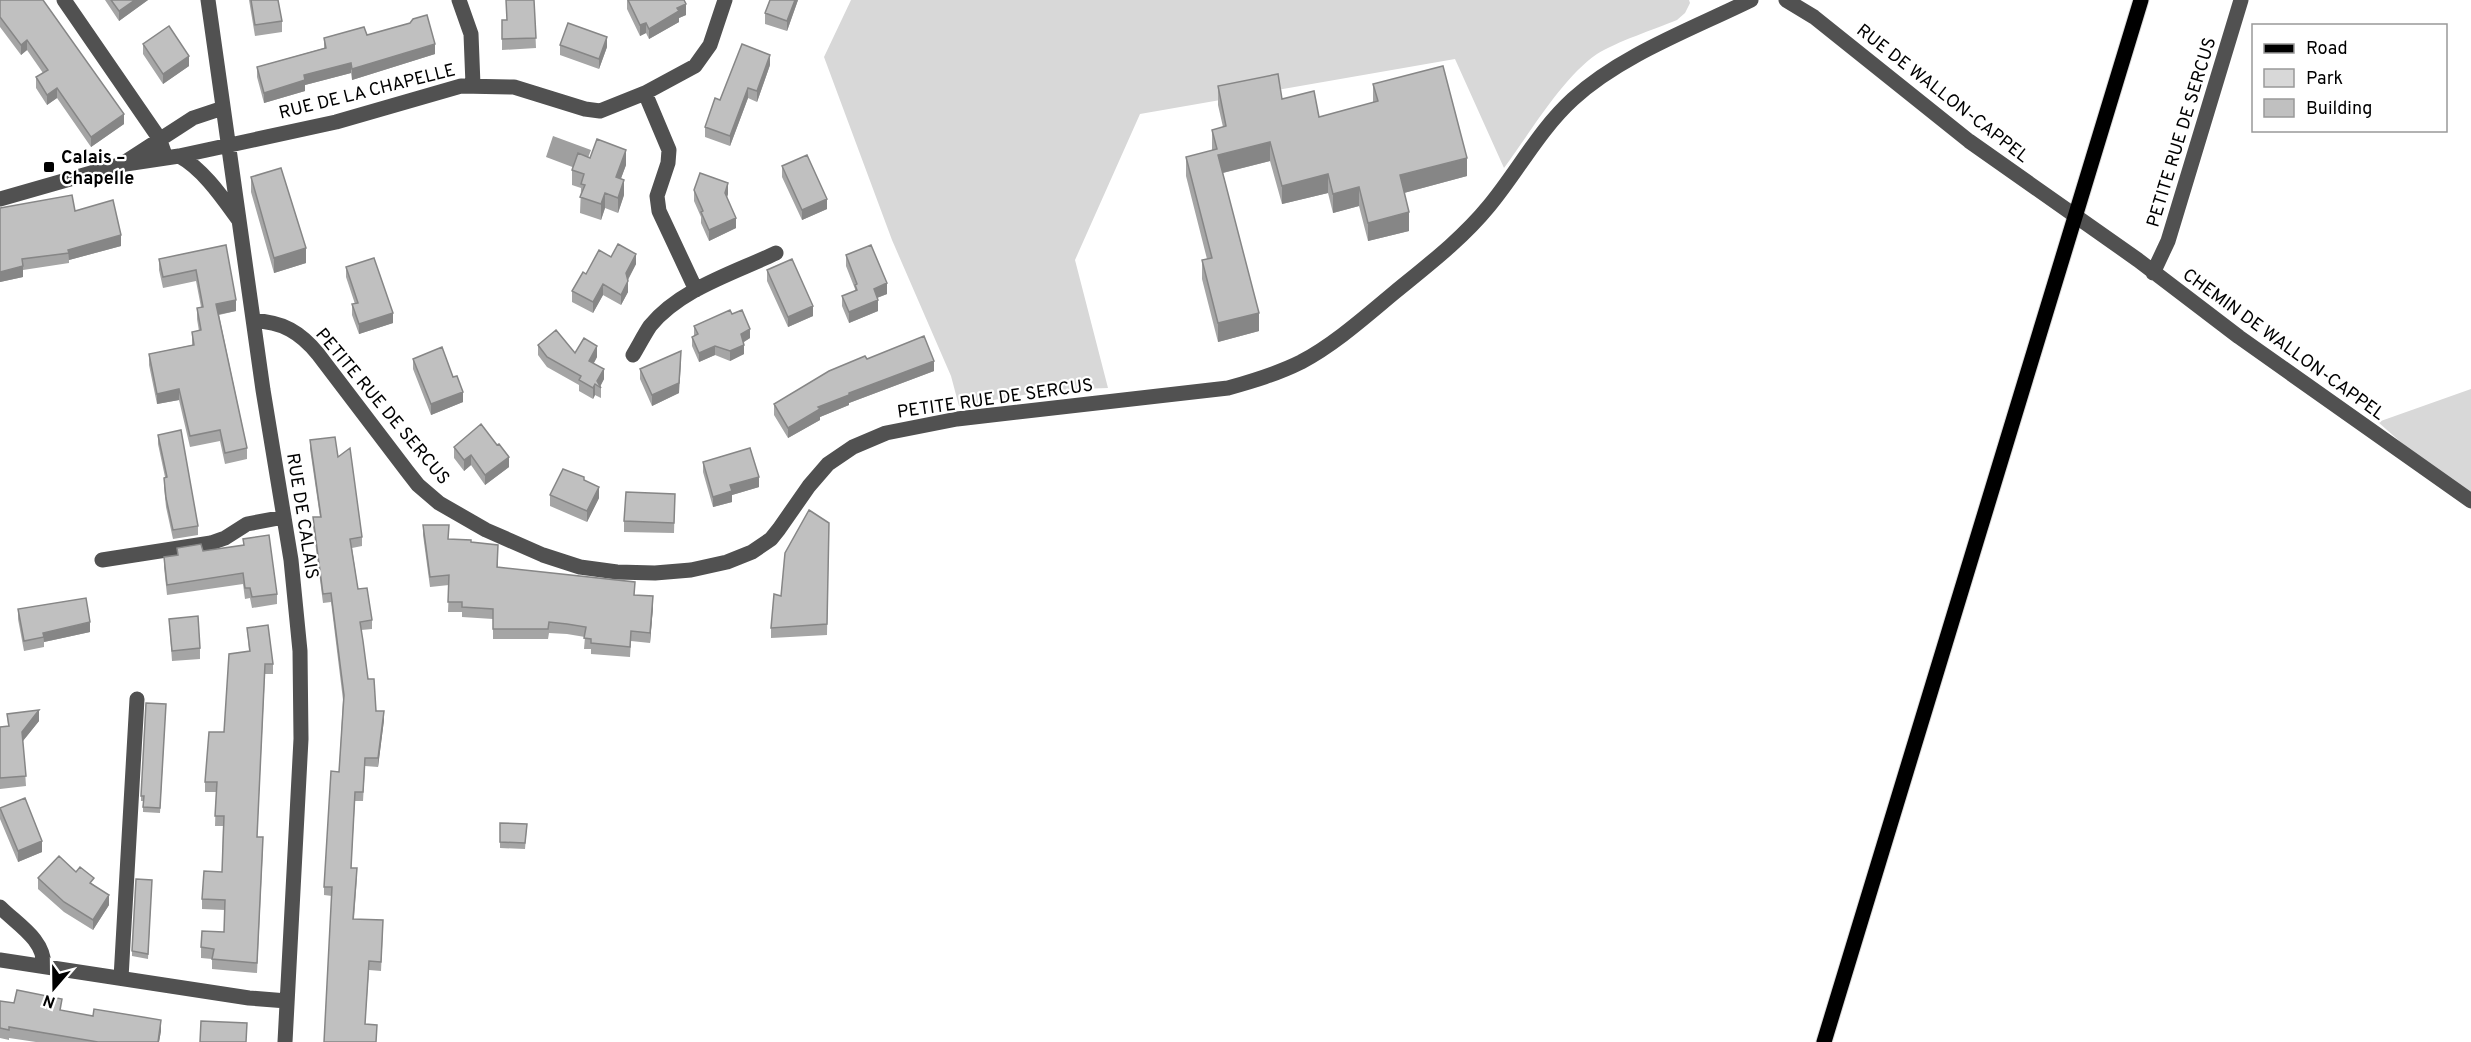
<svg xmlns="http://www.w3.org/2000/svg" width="2471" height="1042" viewBox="0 0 2471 1042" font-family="Overpass,sans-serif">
	<rect width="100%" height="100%" fill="#fff"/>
	<!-- green -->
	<path fill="#d8d8d8" d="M851 0H1689L1690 3 1685 13 1677 20C1655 29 1616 42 1597 54 1562 78 1530 133 1504 168L1455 59 1140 114 1075 260 1108 388 1052 390 959 406 951 376 892 240 824 57Z
		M2471 389V494L2414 454 2378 422Z"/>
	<!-- water -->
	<path fill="#9f9f9f" d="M553 136 591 150 583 171 546 157Z"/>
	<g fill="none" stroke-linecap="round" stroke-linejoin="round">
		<defs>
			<path id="major" d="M1824 1042 2141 0"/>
		</defs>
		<!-- major casing -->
		<use href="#major" stroke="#dbdbdb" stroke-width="17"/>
		<!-- minor -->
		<path stroke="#515151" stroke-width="15" d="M64 0 159 138 166 158
			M208 0 263 390 291 560 300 651 301 739 285 1042
			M459 0 471 34 473 85
			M1786 0 1814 17 1969 141 2138 260 2239 337 2471 501
			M645 93 669 150 668 163 657 196 659 211 696 290
			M179 156C203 169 222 197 238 219
			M122 164 193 118 223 108
			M0 199 119 165 179 156 336 122 461 86 514 87 585 109 600 111 645 93 695 66 710 45 725 0
			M2153 273 2168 241 2241 0
			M254 321C282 321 301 333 318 354L407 471 418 485 439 503 486 530 543 555 580 567 617 572 655 573 691 570 727 562 752 552 771 539 779 529 809 486 828 464 853 447 886 433 957 419 1228 388C1253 381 1277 374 1301 362 1335 344 1366 316 1395 292 1428 265 1462 239 1489 206 1518 171 1539 130 1573 99 1621 55 1692 29 1751 0
			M633 355C639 345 644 335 650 326 680 289 734 273 776 253
			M102 560 211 543 225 538 247 524 284 517
			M0 907C18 925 44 939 44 966
			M0 960 249 998 287 1001
			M121 978 137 699"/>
		<!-- major -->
		<use href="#major" stroke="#000" stroke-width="15"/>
	</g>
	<!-- wall -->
	<path fill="#a5a5a5" d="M0 0 124 124 91 147 57 98 47 105 36 88V77L43 73 27 50 21 55 0 27Z
		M105 0H148L119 21Z
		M249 0H278L282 21V32L255 36Z
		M534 0 536 48 502 50V20H507Z
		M627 0H684L686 15 679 18V22L649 39 646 33 640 36 627 9Z
		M770 0H798L787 31 765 24V13Z
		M367 35 435 54 352 80 351 73 305 85V91L264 103 257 77V67L324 48V38Z
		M143 44 189 66 163 84 143 54Z
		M560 45 607 47 599 69 560 55Z
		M770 65 757 102 748 98 730 146 705 137V127L720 100Z
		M1373 84 1467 176 1404 193 1409 231 1368 241 1359 206 1333 213 1328 193 1282 204 1270 161 1223 173 1259 331 1218 342 1202 279V260L1207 259 1186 176V157L1212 151V130L1223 127 1218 105V86L1319 117 1373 103Z
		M590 158 626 165 621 178 624 195 618 213 605 208 601 220 580 213 581 188 572 185V170Z
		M782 166 827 209 802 220 782 177Z
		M251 177 306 263 274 273 251 192Z
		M694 190 728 194 727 197 736 228 709 241 701 223V217L694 201Z
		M0 208 75 211 121 246 69 260V263L23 270V277L0 282Z
		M226 245 236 311 219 315 247 448V459L225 464 220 441 190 447 179 400 157 404 149 365V354L192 345V332L199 331 197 319V308L201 307 196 281 163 288 159 270V259Z
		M846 255 887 294 877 298 878 311 849 323 842 306V296L855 291V289L846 266Z
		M611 257 636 264 628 280V292L621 305 603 295 593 313 572 302V291Z
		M346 267 393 323 359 334 352 315V304H355L346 277Z
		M767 270 813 316 788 327 767 281Z
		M732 314 750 338 743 342 744 354 730 361 715 355 699 362 692 346V337L694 336V326Z
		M538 345 575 353 597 357 594 363 604 379 600 386 601 388V398L595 395 593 399 579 391V385L547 367 538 355Z
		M413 359 453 377 463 402 431 415 413 369Z
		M867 359 934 371 849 403V405L820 417V420L788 438 774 415V404Z
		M640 369 679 393 652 406 640 379Z
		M158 435 198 526V535L173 539 166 507 164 487V478L165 477 158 444Z
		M310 440 338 457 362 537V546L352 548 358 589 372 620V629L361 630 368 679 376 711 384 720 378 767 365 766 363 801H355L351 868 357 877 354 919 383 929 381 971 369 970 365 1024 324 1042 332 896 324 895V887L339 772 343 700 331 602 323 603 313 526V517H320L310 449Z
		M497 445 509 467 485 485 471 465 464 471 454 458V447Z
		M703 462 759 487 732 495V502L713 507 703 472Z
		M675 494 674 533 624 532V521Z
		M550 495 599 498 587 522 550 506Z
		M829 523 827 635 771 638V628L781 596Z
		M423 525 448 539 471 542 498 556V567L635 595 653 607 650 643 631 641 630 657 591 654V649H584L585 637 567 634 549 633 548 639H493V619L462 617V612H448L449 585 430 587 423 535Z
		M243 539 277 594V604L252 608 250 598 245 599 243 584 167 595 164 567V557L177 555V548L203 551 243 545Z
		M18 609 90 632 44 642V647L24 651 18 619Z
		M169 619 200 648V659L172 661Z
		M247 628 273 664V674H265L257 837 263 847 257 973 212 969V959L201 958V947L224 932 225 910 202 909V899L222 872 223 826H215L216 792H205V782L224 732 249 651Z
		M166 704 160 813 143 812V801H141V796Z
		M7 714 39 721 23 741 26 786 0 789V727L8 726Z
		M0 808 42 852 18 862 0 819Z
		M500 823 527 824 525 849 500 848Z
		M76 872 94 885 109 905 93 930 64 912 38 889V878Z
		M152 880 148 959 132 956V951Z
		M0 1001 61 1011 161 1031 159 1042H36L9 1038V1040L0 1038Z"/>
	<!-- shaded-wall -->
	<path fill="#868686" d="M135 0H148L119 21V11Z
		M795 0H798L787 31V21Z
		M686 4V15L679 18V22L649 39V29L677 8Z
		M646 23V33L640 36V25Z
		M607 37V47L599 69V59Z
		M27 40V50L21 55V45Z
		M435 44V54L352 80V69Z
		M770 55V65L757 102V91Z
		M189 56V66L163 84V74Z
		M351 63V73L305 85V91L264 103V93L304 75Z
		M57 88V98L47 105V95Z
		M748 88V98L730 146V136Z
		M124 114V124L91 147V137Z
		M1270 142V161L1218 174V155Z
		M626 150V165L616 192V177Z
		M1467 158V176L1400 194V175Z
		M1328 174V193L1282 204V186Z
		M624 180V195L618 213V198Z
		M728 183V194L725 203V193Z
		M1359 187V206L1333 213V194Z
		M605 193V208L601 220V204Z
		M827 199V209L802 220V210Z
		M1409 212V231L1368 241V223Z
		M736 218V228L709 241V230Z
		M121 235V246L69 260 68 250Z
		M306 248V263L274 273V258Z
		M636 254V264L626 283V273Z
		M23 266V277L0 282V272Z
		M628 281V292L621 305V295Z
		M887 283V294L874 299V289Z
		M603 284V295L593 313V302Z
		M236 300V311L216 315V304Z
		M878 300V311L849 323V312Z
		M813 306V316L788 327V317Z
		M393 313V323L359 334V324Z
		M1259 313V331L1218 342V323Z
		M750 329V338L741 344V334Z
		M744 345V354L730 361V351Z
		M597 346V357L589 371V361Z
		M715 346V355L699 362V353Z
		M681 361 679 393 652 406V395Z
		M934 361V371L849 403V405L820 417V420L788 438V428L818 407 849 393Z
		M604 369V379L600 387 597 381Z
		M595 384V395L593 399V388Z
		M179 389V400L157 404V394Z
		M463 392V402L431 415V404Z
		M471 455V465L464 471V460Z
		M509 457V467L485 485V475Z
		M759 477V487L732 495V502L713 507V497L730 485Z
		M599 487V498L587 522V511Z
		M653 596V607L650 643V633Z
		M90 622V632L44 642 43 633Z
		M39 710V721L22 742V732Z
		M384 711V720L378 767V758Z
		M42 841V852L18 862V851Z
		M109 895V905L93 930V920Z
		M161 1020V1031L159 1042H158Z"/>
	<!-- building -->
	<path fill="#c0c0c0" stroke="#868686" stroke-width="1.5" d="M0 0H43L124 114 91 137 57 88 47 95 36 77 48 70 27 40 21 45 0 17Z
		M111 0H135L119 11Z
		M251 0H278L282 21 255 25Z
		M506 0H534L536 38 502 39V20H507Z
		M628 0H684L686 4 677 8 679 11 649 29 646 23 640 25Z
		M770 0H795L787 21 765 13Z
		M427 15 435 44 352 69 351 63 304 75 305 80 264 93 257 67 326 48 324 38 364 27 367 35 410 23 413 19Z
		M568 23 607 37 599 59 560 45Z
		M169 26 189 56 163 74 143 44Z
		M742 44 770 55 757 91 748 88 730 136 705 127 715 98 720 100Z
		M1443 66 1467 158 1400 175 1409 212 1368 223 1359 187 1333 194 1328 174 1282 186 1270 142 1218 155 1259 313 1218 323 1202 260 1212 258 1186 157 1217 149 1212 130 1226 126 1218 86 1278 74 1282 99 1314 91 1319 117 1378 101 1373 84Z
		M597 139 626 150 616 177 624 180 618 198 605 193 601 204 580 197 585 185 581 184 584 174 572 170 578 153 590 158Z
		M807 155 827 199 802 210 782 166Z
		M281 168 306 248 274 258 251 177Z
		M700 173 728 183 725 193 736 218 709 230 701 212 703 211 694 190Z
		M72 195 75 211 113 200 121 235 68 250 69 253 22 259 23 266 0 272V208Z
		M618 244 636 254 626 273 628 281 621 295 603 284 593 302 572 291 583 272 586 274 599 250 611 257Z
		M226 245 236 300 216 304 247 448 225 453 220 430 190 436 179 389 157 394 149 354 194 345 192 332 201 330 197 308 203 307 196 270 163 277 159 259Z
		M871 245 887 283 874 289 878 300 849 312 842 296 857 290 855 285 857 284 846 255Z
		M374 258 393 313 359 324 352 304 358 303 346 267Z
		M792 259 813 306 788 317 767 270Z
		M730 310 732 314 742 310 750 329 741 334 744 345 730 351 715 346 699 353 692 337 698 334 694 326Z
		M556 330 575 353 584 338 597 346 589 361 604 369 597 381 601 388 595 384 593 388 579 380 581 376 547 357 538 345Z
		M924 336 934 361 849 393V395L818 407 820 409 788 428 774 404 829 371 865 356 867 359Z
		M442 347 453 377 457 376 463 392 431 404 413 359Z
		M681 351 679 383 652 395 640 369Z
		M481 424 497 445 499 444 509 457 485 475 471 455 464 460 454 447Z
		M181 430 198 526 173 530 166 498 164 478 167 477 158 435Z
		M335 437 338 457 350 448 362 537 350 539 358 589 367 588 372 620 360 622 363 641 368 679H374L376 711H384L378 758H365L363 792H355L351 868H357L353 919 383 920 381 962 369 961 365 1024 377 1025 376 1042H324L332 887H324L331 771 339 772 344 695 331 593 323 594 313 517H321L310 440Z
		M750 448 759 477 730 485 732 491 713 497 703 462Z
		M563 469 584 477V480L599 487 587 511 550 495Z
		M626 492 675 494 674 523 624 521Z
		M809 510 829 523 827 624 771 628 774 594 781 596 785 553Z
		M423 525H449L448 539 471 540V542L498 545 497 567 635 582 634 595 653 596 650 633 631 631 630 647 591 643V639L584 638 586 627 567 624 549 622 548 629H493V609L462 607V602H448L449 575 430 577Z
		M269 535 277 594 252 597 250 588H245L243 573 167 585 164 557 178 555 177 548 201 544 203 551 244 545 243 539Z
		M86 598 90 622 43 633 44 637 24 641 18 609Z
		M198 616 200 648 172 651 169 619Z
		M268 625 273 664H265L257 837H263L257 963 212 959 214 949 201 947 202 931 224 932 225 900 202 899 204 871 222 872 224 816H215L217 782H205L209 732H224L229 654 250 651 247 628Z
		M146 703 166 704 160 808 143 807 144 796H141Z
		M39 710 22 732 26 776 0 778V727L9 726 7 714Z
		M25 798 42 841 18 851 0 808Z
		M500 823 527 824 525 843 500 842Z
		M59 856 76 872 80 867 94 878 90 883 109 895 93 920 64 902 38 878Z
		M136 879 152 880 148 954 132 951Z
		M17 990 62 999 60 1010 93 1016 94 1009 161 1020 158 1042H98L9 1027V1030L0 1028V1001L14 1003Z
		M201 1021 247 1023 246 1042H200Z"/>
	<!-- markers -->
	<rect fill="#000" stroke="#fff" stroke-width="2" x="43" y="161" width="12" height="12" rx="3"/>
	<g text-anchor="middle" stroke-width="4.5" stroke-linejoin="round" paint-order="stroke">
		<!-- street labels -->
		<g font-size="18" fill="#000" stroke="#fff">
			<text transform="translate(367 91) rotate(-14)" y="6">RUE DE LA CHAPELLE</text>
			<text transform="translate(1943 93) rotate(38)" y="6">RUE DE WALLON-CAPPEL</text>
			<text transform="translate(2181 132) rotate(-73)" y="6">PETITE RUE DE SERCUS</text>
			<text transform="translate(2284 344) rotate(36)" y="6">CHEMIN DE WALLON-CAPPEL</text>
			<text transform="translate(995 398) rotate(-8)" y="6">PETITE RUE DE SERCUS</text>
			<text transform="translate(383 406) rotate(50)" y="6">PETITE RUE DE SERCUS</text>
			<text transform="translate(303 516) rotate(81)" y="6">RUE DE CALAIS</text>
		</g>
		<!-- poi labels -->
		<g font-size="18" font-weight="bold" fill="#000" stroke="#fff" text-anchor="start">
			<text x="61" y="163">Calais –<tspan x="61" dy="21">Chapelle</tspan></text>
		</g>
	</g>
	<!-- legend -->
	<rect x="2252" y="24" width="195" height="108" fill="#ffffff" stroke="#999999" stroke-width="1.5"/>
	<rect x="2264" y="44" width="30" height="9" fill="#000000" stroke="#999999" stroke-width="1.5"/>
	<text x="2306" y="54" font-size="18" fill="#000000">Road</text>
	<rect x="2264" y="69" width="30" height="18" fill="#d8d8d8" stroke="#999999" stroke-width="1.5"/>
	<text x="2306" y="84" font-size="18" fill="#000000">Park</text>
	<rect x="2264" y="99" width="30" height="18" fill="#c0c0c0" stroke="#999999" stroke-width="1.5"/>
	<text x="2306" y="114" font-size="18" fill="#000000">Building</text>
	<!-- north arrow -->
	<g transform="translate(54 988) rotate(200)" stroke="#ffffff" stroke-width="4.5" paint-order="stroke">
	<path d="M0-4.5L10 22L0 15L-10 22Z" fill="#000000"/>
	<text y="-9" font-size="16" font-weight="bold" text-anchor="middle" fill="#000000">N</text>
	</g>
</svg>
